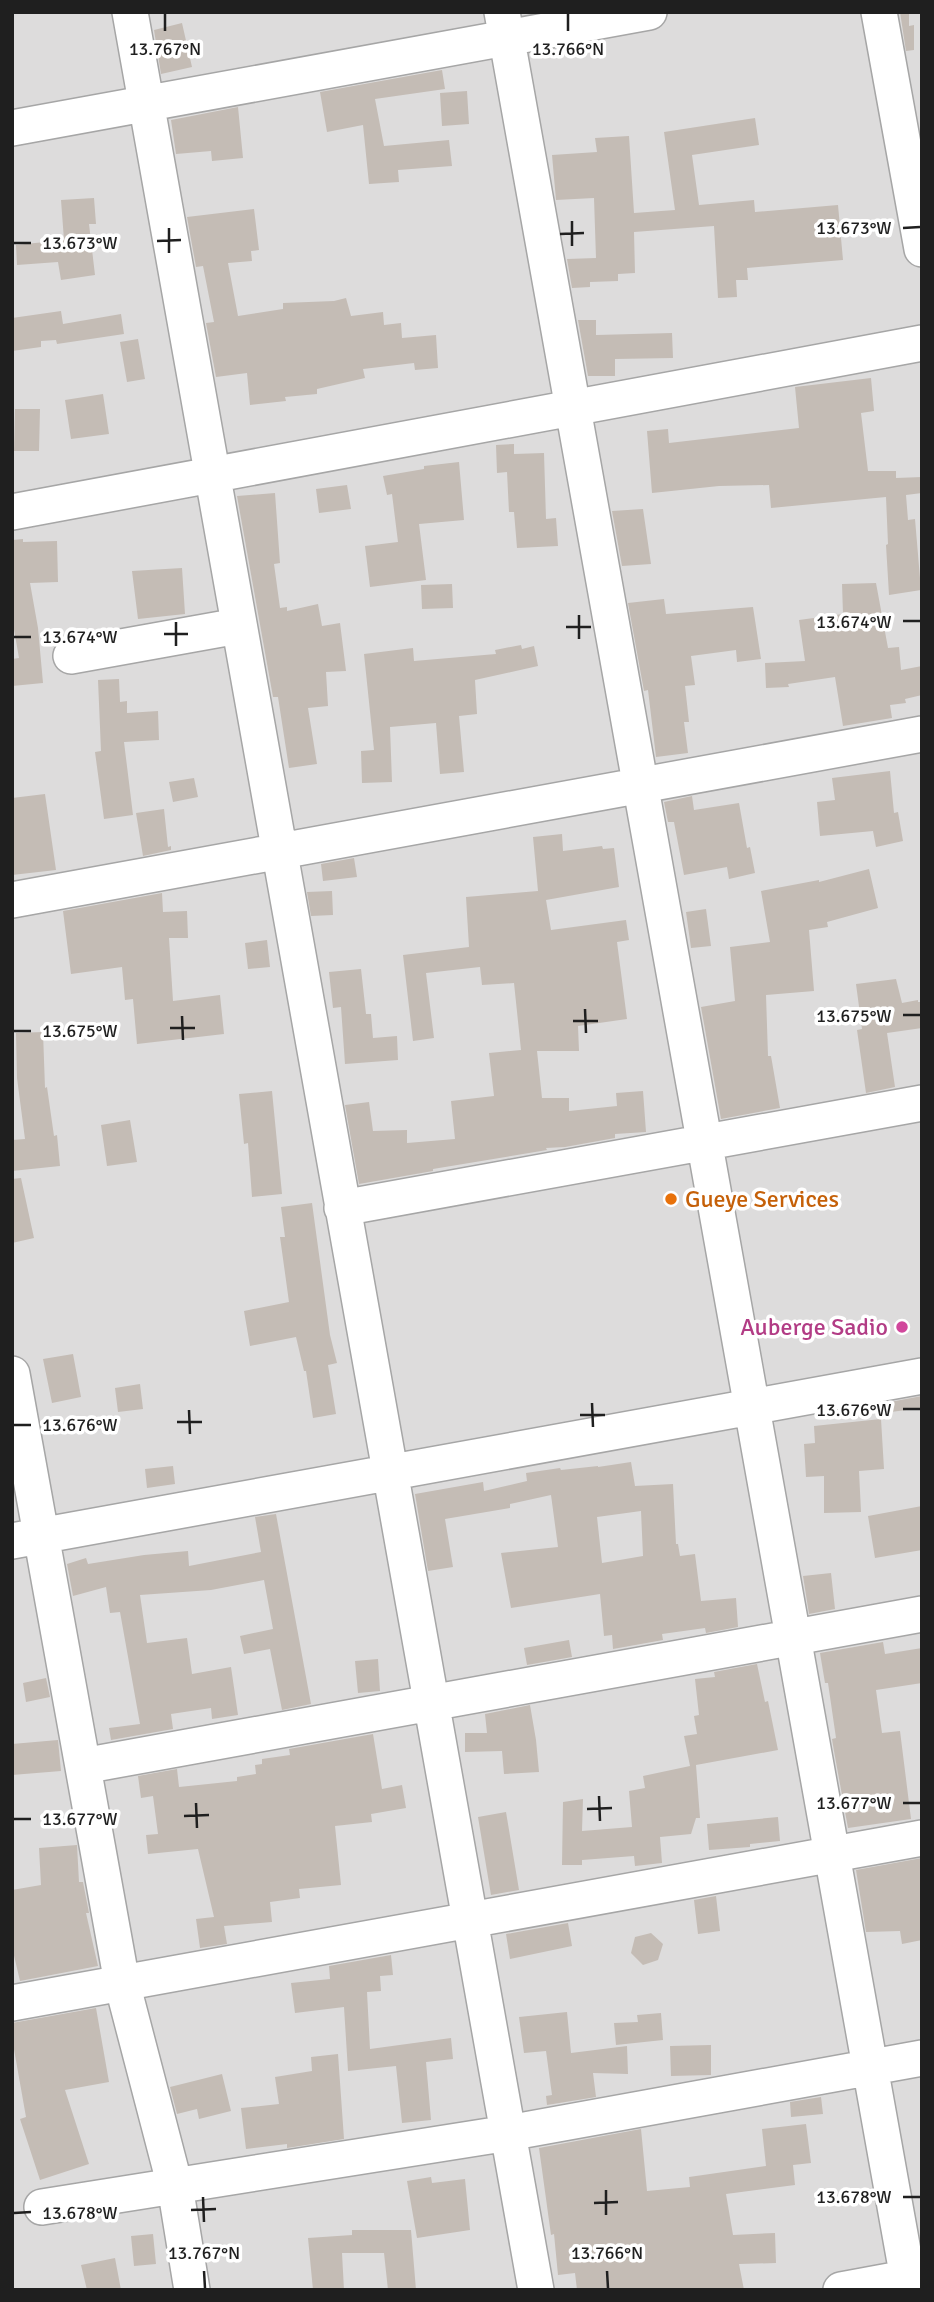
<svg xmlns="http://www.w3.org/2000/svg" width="934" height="2302" viewBox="0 0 934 2302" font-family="Signika,sans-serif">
	<rect width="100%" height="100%" fill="#efece5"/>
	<!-- residential -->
	<path fill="#dddcdc" d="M12 12H922V2290H12Z"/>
	<!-- building -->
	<path fill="#c4bcb5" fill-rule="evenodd" d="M900 12H909V26L914 25V50L906 51Z
		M182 23 192 67 161 74 154 30Z
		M442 70 445 89 375 99 384 146 449 140 452 166 398 170 399 182 369 184 363 125 327 132 320 92Z
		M467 91 469 124 442 126 440 93Z
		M238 107 243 158 212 161 211 151 176 154 171 120Z
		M755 118 759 145 692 155 699 205 754 200 755 212 838 205 843 260 747 268 748 280H736L737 297 718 298 714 226 634 232 635 273 618 274V281L590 282V287L572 288 567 259 596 258 594 198 556 200 552 155 597 152 595 138 629 136 634 213 675 210 664 132Z
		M94 198 96 224H89L95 275 61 280 58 262 17 265 16 245 64 240 61 200Z
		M254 209 259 250 251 251 252 261 228 263 238 316 283 309V303L334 301 346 298 351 316 383 312 384 325 401 323 402 338 436 335 438 368 415 370 414 363 363 369 365 378 317 389V394L285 397 286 401 250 405 247 373 216 377 206 323 214 322 203 266 196 267 187 217Z
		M61 311 63 324 121 314 124 334 57 344 56 340 41 341V347L12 351V318Z
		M578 320H596V335L672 333 673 358 615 359V376H588Z
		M138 339 145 379 127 382 120 342Z
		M871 378 874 411 861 413 868 471H896V478L922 477V493L906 495 908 520 915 519 921 590 889 595 886 545 888 544 886 497 771 508 769 485 719 486 652 493 647 431 668 429 669 443 799 428 795 387Z
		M103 394 109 434 71 439 65 400Z
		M15 409H40L39 451H14Z
		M514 444V454L544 453 546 519 556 518 558 546 517 548 514 512H509L507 472 497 473 496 445Z
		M459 462 464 520 419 524 426 580 370 587 365 546 398 542 392 494 387 495 383 476 424 469V466Z
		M347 485 351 509 319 513 316 489Z
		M275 493 280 563 274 564 280 608 287 607V611L318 604 322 626 340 623 346 671 326 672 328 706 308 708 317 764 289 768 278 697H273L237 496Z
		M643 509 651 564 622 566 612 511Z
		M23 539V542L57 541 58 582 30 583 38 628 43 683 12 686V659L19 658 12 618V540Z
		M182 568 185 614 138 619 132 571Z
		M876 583 888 648 899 647 901 670 922 666V695L905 699 906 703 890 705 892 718 843 726 835 677 788 684 789 687 766 688 765 663 805 661 799 620 843 614 842 584Z
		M452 584 453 608 422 609 421 585Z
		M664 599 666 614 753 607 761 659 737 662 736 650 691 656 695 685 685 686 689 722H684L688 753 656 757 648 690 644 691 628 603Z
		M521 645 522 649 534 646 538 666 475 680 477 714 459 716 464 772 440 774 436 723 390 727 392 782 362 783 361 751 374 750 364 654 413 648 414 661 496 654 495 650Z
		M119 679 120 702 127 701V713L158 711 159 740 124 742 133 815 104 819 95 752 101 751 98 680Z
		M890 771 894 813 898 812 903 841 876 847 873 831 820 836 817 802 835 800 832 778Z
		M194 778 198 797 173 802 169 782Z
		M45 794 56 870 12 875V798Z
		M692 796 694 810 739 803 747 848 750 847 755 873 729 879 727 867 684 875 674 822H668L664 802Z
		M164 809 168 847 171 846V850L143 856 136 813Z
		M562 834 563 851 602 846 603 849 614 848 619 887 546 900 551 930 626 920 629 940 617 942 627 1019 578 1026 579 1051H537L542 1098H569V1111L617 1106 616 1093 643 1091 646 1132 615 1134V1138L565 1147 546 1148 547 1150 433 1169V1171L359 1184 345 1105 369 1102 373 1131 407 1130V1143L455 1139 451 1101 494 1096 489 1053 521 1050 514 983 482 985 480 967 426 973 434 1038 413 1041 403 955 469 947 466 897 538 891 533 837Z
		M354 858 357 877 323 881 321 864Z
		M869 869 878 908 827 922 828 927 809 930 814 991 766 995 768 1056H771L780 1108 721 1119 701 1007 735 1001 730 947 770 942 761 891 819 880V882Z
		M332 891 333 915 311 916 307 892Z
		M162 893 163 912 187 911 188 938H169L173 1001 220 995 224 1034 137 1044 133 999 125 1000 122 967 71 974 63 911Z
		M706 909 711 946 691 948 686 912Z
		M267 940 270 967 248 969 245 943Z
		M361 969 366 1014H371L373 1038 397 1036 398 1060 345 1064 341 1007 333 1008 329 972Z
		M896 979 902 1003 918 1000V1002H922V1028L887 1033 895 1087 866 1093 857 1030 862 1029 856 984Z
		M43 1032 45 1088 47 1087 54 1136 57 1135 60 1166 12 1171V1140L25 1139 17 1078 16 1033Z
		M272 1091 282 1194 252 1197 248 1143 244 1144 239 1094Z
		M130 1120 137 1162 107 1166 101 1125Z
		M21 1178 34 1238 12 1243V1179Z
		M312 1203 330 1335 337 1363 328 1365 336 1414 313 1418 306 1371H304L296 1337 250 1346 244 1311 289 1302 280 1237H285L281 1207Z
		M73 1354 81 1397 52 1403 43 1359Z
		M140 1384 143 1409 118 1412 115 1388Z
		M922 1396V1408L875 1414 874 1405Z
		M881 1419 884 1469 859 1471 861 1512 824 1513V1476L806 1477 804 1444 815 1443 814 1426Z
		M631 1462 635 1486 673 1484 676 1544H678L680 1556 695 1554 701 1601 736 1598 738 1627 706 1633 705 1628 662 1634 663 1640 613 1649 612 1635 604 1636 600 1594 511 1608 501 1553 558 1547 551 1495 510 1504V1508L445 1519 453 1567 428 1571 415 1494 483 1482 484 1491 527 1481 526 1473 560 1468 561 1470 598 1466V1467ZM641 1511 643 1556 602 1563 597 1517Z
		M173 1466 175 1484 147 1488 145 1469Z
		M922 1506V1550L875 1558 868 1516Z
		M276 1514 311 1704 282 1710 270 1649 244 1654 240 1636 273 1629 264 1580 211 1590 140 1595 147 1643 187 1638 192 1674 231 1667 238 1715 212 1719 211 1708 171 1714 173 1729 111 1740 109 1728 140 1724 120 1612 110 1613 106 1587 73 1596 67 1564 86 1558 88 1564 144 1555 188 1551 189 1566 261 1552 255 1517Z
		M831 1573 835 1609 809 1614 803 1576Z
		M569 1640 572 1657 527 1665 524 1648Z
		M883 1642 885 1654 922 1648V1683L876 1690 882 1733 900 1731 911 1819 848 1828 834 1751 832 1739 836 1738 828 1683H825L820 1653Z
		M378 1659 380 1691 358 1693 355 1661Z
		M757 1664 765 1702 768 1701 778 1750 696 1765 700 1818H696L691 1834 660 1837 662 1863 635 1866 634 1856 582 1860V1865H562L563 1802 583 1799 582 1831 632 1827 629 1791 645 1788 643 1776 690 1766 684 1736 697 1734 694 1716 699 1715 695 1679 715 1677 714 1672Z
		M46 1678 50 1697 26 1702 23 1683Z
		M530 1705 536 1740 539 1772 504 1774 502 1751 465 1752V1733H487L485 1714Z
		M373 1734 382 1789 402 1785 406 1808 371 1814 372 1822 335 1826 341 1885 299 1889 300 1898 270 1902 272 1922 224 1926 227 1944 200 1948 196 1919 214 1917 198 1849 148 1854 146 1835 158 1834 153 1796 141 1798 138 1776 177 1769 179 1787 237 1781V1777L256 1774 255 1765 262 1764V1759L290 1755 289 1749Z
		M58 1740 61 1771 12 1775V1744Z
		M506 1812 519 1890 491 1895 478 1817Z
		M778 1817 780 1841 750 1844V1847L709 1850 707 1824Z
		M77 1845 79 1882H83L89 1913H86L98 1966 20 1981 12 1947V1890L41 1885 39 1848Z
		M922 1858V1940L902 1944 900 1931 866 1932 856 1870Z
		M716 1896 720 1931 698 1934 694 1900Z
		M568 1923 572 1946 510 1959 506 1934Z
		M651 1933 663 1944 658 1960 643 1965 631 1953 635 1937Z
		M391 1955 393 1975 380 1976 381 1991 367 1992 370 2049 451 2038 453 2059 426 2062 431 2120 402 2123 396 2066 348 2071 344 2007 295 2013 291 1983 330 1979 329 1966Z
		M96 2008 109 2082 65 2090 89 2164 40 2180 20 2119 26 2117 12 2038V2023Z
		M567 2012 571 2053 627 2046 628 2074 593 2073 596 2097 547 2105 546 2096 552 2095 546 2051 524 2053 519 2017Z
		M661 2013 663 2040 616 2045 614 2023 638 2022 637 2015Z
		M711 2045V2075L671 2076 670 2046Z
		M338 2054 344 2139 287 2148V2144L246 2149 241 2108 279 2104 275 2077 312 2071 311 2057Z
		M222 2074 231 2111 199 2119 197 2109 177 2114 170 2087Z
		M821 2097 823 2114 791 2117 790 2102Z
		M806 2124 811 2163 793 2165 795 2185 726 2194 733 2235 775 2233 776 2263 739 2264 744 2290H577L575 2273 558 2275 554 2234 551 2235 539 2148 641 2129 647 2191 690 2187 689 2177 766 2166 762 2129Z
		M431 2177 432 2183 465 2179 470 2230 417 2238 407 2181Z
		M352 2230H411L416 2290H388L384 2253H342L344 2290H313L308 2238 352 2235Z
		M153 2234 156 2264 134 2266 131 2236Z
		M115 2258 121 2290H87L81 2265Z"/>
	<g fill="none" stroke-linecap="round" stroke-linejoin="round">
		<defs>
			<path id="minor" d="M130 12 536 2290
				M502 12 910 2290
				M879 12 922 249
				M12 128 649 12
				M12 512 922 343
				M71 656 238 626
				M12 900 922 734
				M342 1208 922 1103
				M12 1374 122 1983 175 2186 192 2290
				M12 1541 922 1376
				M83 1766 922 1614
				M12 2003 922 1838
				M42 2207 508 2133 922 2058
				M841 2290 922 2275"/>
		</defs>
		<!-- minor casing -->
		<use href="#minor" stroke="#a6a6a6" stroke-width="38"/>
		<!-- minor -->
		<use href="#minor" stroke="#fff" stroke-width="35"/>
	</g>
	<!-- ticks -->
	<path fill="none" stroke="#1f1f1f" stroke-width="2.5" d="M165 14V31M568 14V31M572 221V246M169 228V253M903 228 920 227M560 234 584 233M157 241 181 240M14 243H31M579 615V639M903 621H920M176 622V646M566 627H591M164 634H188M14 637H31M585 1009 586 1033M903 1015H920M182 1016 183 1040M573 1021H598M170 1028H195M14 1031H31M592 1403 593 1427M903 1409H920M189 1410 190 1434M580 1415H605M177 1422H202M14 1425H31M599 1796 600 1821M196 1803 197 1828M903 1803H920M587 1809 612 1808M184 1816 209 1815M14 1819H31M606 2190V2215M203 2197 204 2222M903 2197H920M594 2203 618 2202M191 2210 216 2209M14 2213 31 2212M204 2271 205 2288M607 2271 608 2288"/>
	<!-- markers -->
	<circle fill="#e8710a" stroke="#fff" stroke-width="2.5" cx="671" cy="1199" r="7"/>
	<circle fill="#d1479c" stroke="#fff" stroke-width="2.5" cx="902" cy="1327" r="7"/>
	<g text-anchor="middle" stroke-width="7" stroke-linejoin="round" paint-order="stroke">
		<!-- food labels -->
		<g font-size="24" fill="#c56008" stroke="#fff" text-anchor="start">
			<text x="685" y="1207">Gueye Services</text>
		</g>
		<!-- hotel labels -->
		<g font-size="24" fill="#b23c85" stroke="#fff" text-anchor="end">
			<text x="888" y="1335">Auberge Sadio</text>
		</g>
	</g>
	<g font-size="18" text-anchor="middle" fill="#1f1f1f" stroke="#fff" stroke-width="7" stroke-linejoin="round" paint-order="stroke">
		<text x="165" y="55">13.767°N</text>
		<text x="568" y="55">13.766°N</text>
		<text x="854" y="234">13.673°W</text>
		<text x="80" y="249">13.673°W</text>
		<text x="854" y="628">13.674°W</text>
		<text x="80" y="643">13.674°W</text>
		<text x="854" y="1022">13.675°W</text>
		<text x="80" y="1037">13.675°W</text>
		<text x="854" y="1416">13.676°W</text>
		<text x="80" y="1431">13.676°W</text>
		<text x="854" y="1809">13.677°W</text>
		<text x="80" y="1825">13.677°W</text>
		<text x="854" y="2203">13.678°W</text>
		<text x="80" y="2219">13.678°W</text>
		<text x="204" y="2259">13.767°N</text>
		<text x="607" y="2259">13.766°N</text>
	</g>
	<!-- border -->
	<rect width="934" height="2302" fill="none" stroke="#1f1f1f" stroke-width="28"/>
</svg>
